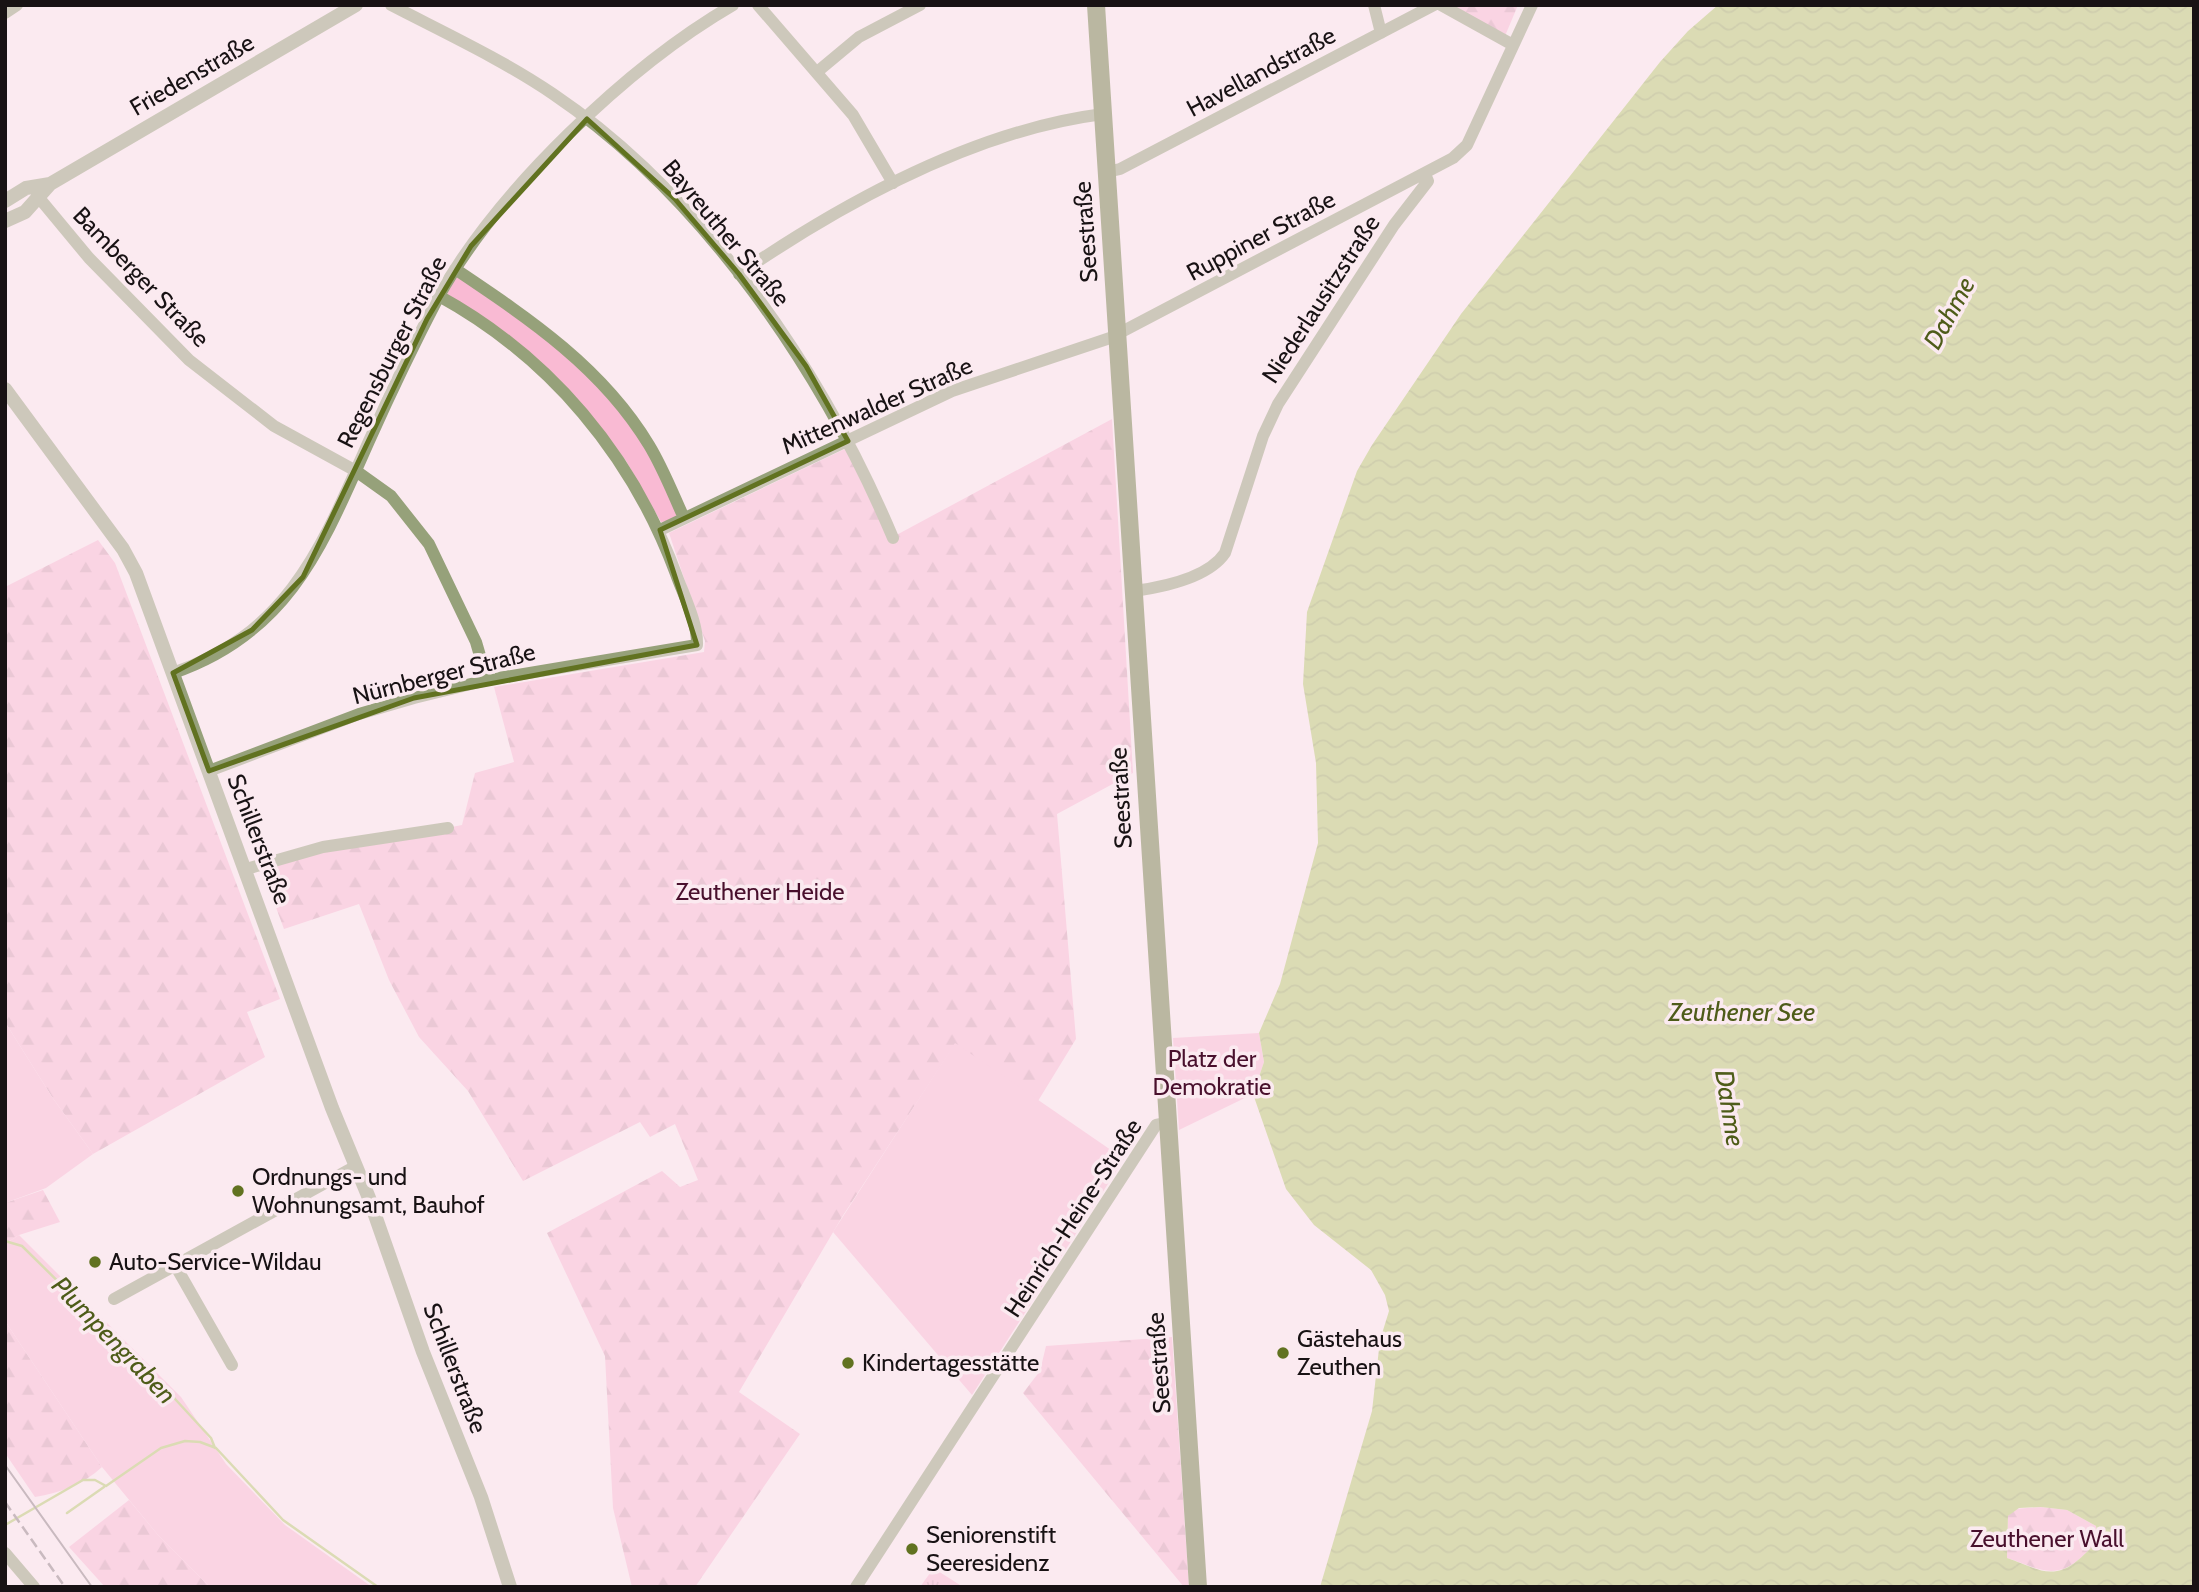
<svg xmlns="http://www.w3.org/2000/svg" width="2199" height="1592" viewBox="0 0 2199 1592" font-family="Cabin,sans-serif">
	<defs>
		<pattern id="grass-tufts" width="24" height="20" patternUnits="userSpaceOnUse" patternTransform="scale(1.75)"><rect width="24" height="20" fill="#f9bad3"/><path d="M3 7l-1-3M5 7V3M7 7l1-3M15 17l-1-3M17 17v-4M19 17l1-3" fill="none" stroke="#d59fb4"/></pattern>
		<pattern id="forest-firs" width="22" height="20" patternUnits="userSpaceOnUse" patternTransform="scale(1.75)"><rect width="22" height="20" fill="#f9bad3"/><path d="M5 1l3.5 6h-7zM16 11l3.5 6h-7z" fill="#d59fb4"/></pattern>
		<pattern id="water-waves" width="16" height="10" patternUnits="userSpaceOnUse" patternTransform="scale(1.75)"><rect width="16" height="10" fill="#b4cb6c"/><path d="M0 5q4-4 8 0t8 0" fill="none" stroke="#9aad5d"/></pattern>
	</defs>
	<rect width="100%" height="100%" fill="#fbeaf0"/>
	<!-- grass -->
	<path fill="url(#grass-tufts)" d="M933 1569H935L963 1587H920Z"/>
	<!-- forest -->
	<path fill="url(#forest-firs)" d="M1455 5H1518L1505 36 1451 8Z
		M1112 419 1133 773 1057 814 1076 1039 1038 1101 955 1044 842 1217 739 1392 800 1434 695 1587H632L613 1508 605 1356 547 1233 662 1171 680 1187 698 1180 675 1124 650 1137 640 1122 523 1181 468 1091 419 1037 389 980 359 904 284 929 262 870 312 854 462 825 475 773 514 762 494 687 704 652 705 641 669 533 847 448 889 539Z
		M98 540 115 563 280 999 247 1012 265 1057 93 1154 52 1097 5 1022V587Z
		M43 1190 60 1222 19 1235 5 1244V1203Z
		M5 1321 102 1467C84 1484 60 1493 35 1497L5 1453Z
		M1172 1337 1189 1587H1184L1023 1393 1040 1371 1046 1346Z
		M129 1500 158 1535 210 1587H105L69 1547Z
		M2041 1507 2067 1510 2096 1526 2099 1542C2090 1547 2086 1554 2078 1560 2053 1582 2031 1565 2007 1558L2008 1516 2014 1509Z"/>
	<!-- green -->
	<path fill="#f9bad3" d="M457 275C527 325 600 372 645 448 658 469 667 493 677 515L670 521 661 522 626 461 598 424 447 294Z
		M5 1022 52 1097 93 1154 46 1188 5 1203Z
		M1259 1033 1264 1062 1253 1094 1179 1130 1173 1038Z
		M955 1043 1124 1159 972 1395 833 1232Z
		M19 1235 181 1397 226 1464 285 1525 372 1587H210L158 1535 102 1467 5 1321V1244Z"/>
	<!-- water -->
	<path fill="url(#water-waves)" fill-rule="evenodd" d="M1718 5H2194V1587H1320L1372 1411 1380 1340 1389 1311 1385 1295 1371 1270 1314 1225 1286 1189 1253 1094 1264 1062 1259 1033 1280 984 1318 843 1316 763 1303 684 1307 612 1357 471 1372 445 1461 314 1660 62 1688 31ZM2041 1507 2067 1510 2096 1526 2099 1542C2090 1547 2086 1554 2078 1560 2051 1583 2033 1566 2007 1558L2008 1516 2019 1508Z"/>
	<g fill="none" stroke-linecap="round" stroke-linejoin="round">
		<!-- stream -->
		<path stroke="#b4cb6c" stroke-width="2.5" d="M5 1241 22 1246 152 1374 211 1438 215 1448
			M67 1513 104 1487
			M5 1525 83 1480H95L106 1486 161 1448 185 1441 200 1442 216 1448 283 1520 378 1587"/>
		<!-- minor -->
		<path stroke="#96a17a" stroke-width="12" d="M391 5C445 33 503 60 553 94 704 196 823 372 893 538
			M758 5 853 115 893 183
			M1374 5 1381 33
			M1441 5 1513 45
			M5 13 17 5
			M817 72 859 37 920 5
			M1107 172 1120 169 1434 5
			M40 199 89 258 189 360 274 426 356 471 391 496 429 544 476 642 487 680
			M455 269C528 318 602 367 649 445 663 468 673 494 684 518
			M739 274C843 203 976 130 1103 114
			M660 530 952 391 1110 338 1453 158 1467 145 1532 5
			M1134 591C1163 587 1208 578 1225 553L1263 436 1278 404 1394 225 1428 181 1425 174
			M173 673C290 633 323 544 369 441 391 392 414 344 439 296 498 190 628 66 733 5
			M209 771 359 714 414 698 487 680 697 645C698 623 683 594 676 574 632 455 550 357 439 296
			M246 869 323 847 448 828
			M175 1265 232 1365
			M114 1299 356 1166
			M5 1553 34 1587
			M856 1587 1156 1125 1166 1123"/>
		<!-- tertiary -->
		<path stroke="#96a17a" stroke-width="14" d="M5 201 26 188 50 184 356 5
			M5 221 25 212 50 184
			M5 389 123 549 136 573 332 1108 369 1198 423 1352 481 1497 510 1587"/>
		<!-- secondary -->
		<path stroke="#6c7b40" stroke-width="18" d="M1096 5 1198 1587"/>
		<!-- tram -->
		<path stroke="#8c8084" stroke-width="2" d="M5 1465 92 1587"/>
		<!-- rail -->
		<path stroke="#8c8084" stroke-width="2.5" stroke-dasharray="10 5" stroke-linecap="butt" d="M5 1502 65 1587"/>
	</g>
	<!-- marked area -->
	<path d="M0 0H2199V1592H0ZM587 119 675 199 739 274 806 366 848 441 660 530 697 645 414 698 209 771 173 673 252 630 303 577 427 319 471 246Z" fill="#fbeaf0" fill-opacity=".55" fill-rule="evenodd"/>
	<path fill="none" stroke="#617220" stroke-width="5" stroke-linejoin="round" d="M587 119 675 199 739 274 806 366 848 441 660 530 697 645 414 698 209 771 173 673 252 630 303 577 427 319 471 246Z"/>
	<!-- markers -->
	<g fill="#617220" stroke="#fbeaf0" stroke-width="2.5">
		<circle cx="238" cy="1191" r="7"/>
		<circle cx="95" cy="1262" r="7"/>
		<circle cx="1283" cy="1353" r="7"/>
		<circle cx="848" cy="1363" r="7"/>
		<circle cx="912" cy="1549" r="7"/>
	</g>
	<g text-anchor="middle" stroke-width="7" stroke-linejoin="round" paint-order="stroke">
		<!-- street labels -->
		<g font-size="24" fill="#181214" stroke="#fbeaf0">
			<text transform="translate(1261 72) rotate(-28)" y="8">Havellandstraße</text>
			<text transform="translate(192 75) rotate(-30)" y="8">Friedenstraße</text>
			<text transform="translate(1086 232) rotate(-94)" y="8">Seestraße</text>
			<text transform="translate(726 233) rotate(50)" y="8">Bayreuther Straße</text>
			<text transform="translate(1261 236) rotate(-28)" y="8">Ruppiner Straße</text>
			<text transform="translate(141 277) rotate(46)" y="8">Bamberger Straße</text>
			<text transform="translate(1321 299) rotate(-57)" y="8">Niederlausitzstraße</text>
			<text transform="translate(392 352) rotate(-63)" y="8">Regensburger Straße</text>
			<text transform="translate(877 406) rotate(-24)" y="8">Mittenwalder Straße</text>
			<text transform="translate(444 674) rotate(-14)" y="8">Nürnberger Straße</text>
			<text transform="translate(1121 798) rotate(-93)" y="8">Seestraße</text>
			<text transform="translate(259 839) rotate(69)" y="8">Schillerstraße</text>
			<text transform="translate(1073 1218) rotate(-57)" y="8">Heinrich-Heine-Straße</text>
			<text transform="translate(1159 1363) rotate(-94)" y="8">Seestraße</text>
			<text transform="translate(455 1368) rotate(69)" y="8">Schillerstraße</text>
		</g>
		<!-- park labels -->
		<g font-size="24" fill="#49102d" stroke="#fbeaf0">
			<text x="760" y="900">Zeuthener Heide</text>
			<text x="1212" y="1067">Platz der<tspan x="1212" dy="28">Demokratie</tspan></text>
			<text x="2047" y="1547">Zeuthener Wall</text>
		</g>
		<!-- poi labels -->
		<g font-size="24" fill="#181214" stroke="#fbeaf0" text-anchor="start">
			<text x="252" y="1185">Ordnungs- und<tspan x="252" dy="28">Wohnungsamt, Bauhof</tspan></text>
			<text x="109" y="1270">Auto-Service-Wildau</text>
			<text x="1297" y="1347">Gästehaus<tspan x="1297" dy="28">Zeuthen</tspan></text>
			<text x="862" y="1371">Kindertagesstätte</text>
			<text x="926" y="1543">Seniorenstift<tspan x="926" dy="28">Seeresidenz</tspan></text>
		</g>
		<!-- water labels -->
		<g font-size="26" font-style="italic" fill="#4e5c19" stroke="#fbeaf0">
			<text transform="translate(1949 313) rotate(-61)" y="9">Dahme</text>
			<text x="1742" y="1021">Zeuthener See</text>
			<text transform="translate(1730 1108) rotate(81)" y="9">Dahme</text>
			<text transform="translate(114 1340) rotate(46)" y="9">Plumpengraben</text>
		</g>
	</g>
	<!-- border -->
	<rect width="2199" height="1592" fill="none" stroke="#181214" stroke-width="14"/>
</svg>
